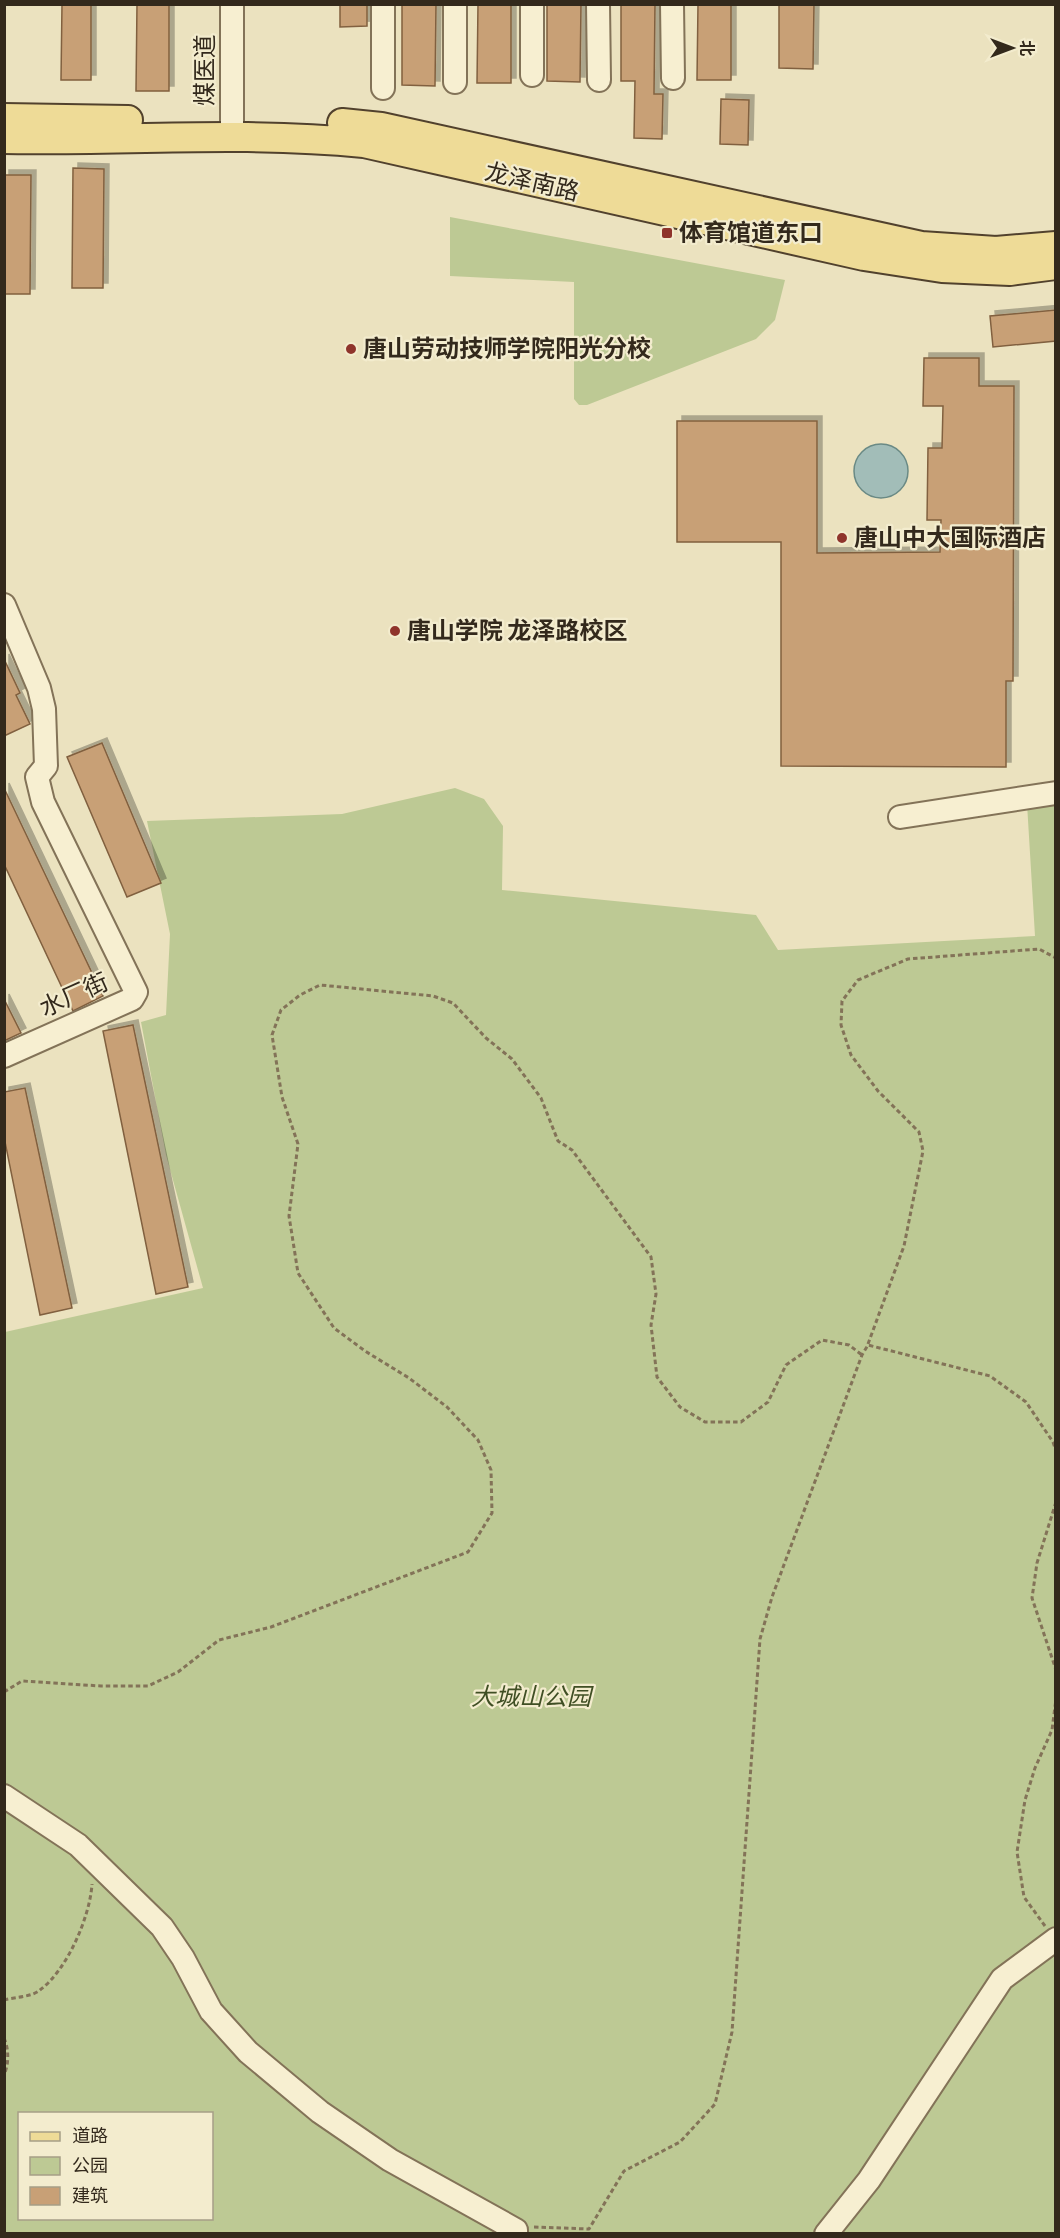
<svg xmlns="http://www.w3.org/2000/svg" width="1060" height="2238" viewBox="0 0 1060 2238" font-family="'Zilla Slab','Noto Sans SC',serif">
	<defs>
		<filter id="shadow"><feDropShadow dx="5" dy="-5" stdDeviation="0" flood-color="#0004"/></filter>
	</defs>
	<rect width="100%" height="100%" fill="#ebe2bf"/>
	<!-- green -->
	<path fill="#bdc994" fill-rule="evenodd" d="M450 217 785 280 775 320 756 339 587 405H579L574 399V282L450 276Z
		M1055 783V2233L5 2234V1332L203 1288 166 1155 141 1022 166 1015 170 934 147 821 342 814 455 788 484 799 503 826 502 890 756 915 778 950 1035 936 1026 787ZM20 2114H212V2218H20Z"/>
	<!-- water -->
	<path fill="#a2bdb8" stroke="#6a8a85" stroke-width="1.5" d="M854 471a27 27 0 1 1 54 0a27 27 0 1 1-54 0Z"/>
	<!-- building -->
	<path fill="#c8a076" stroke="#81603f" stroke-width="1.5" filter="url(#shadow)" d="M62 4H91V80H61Z
		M137 4H169V91H136Z
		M340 4H367V26L340 27Z
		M402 4H436L435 86 402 85Z
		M478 4H511V83H477Z
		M547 4H581L580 82 547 81Z
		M621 4H655L654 94H663L662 139 634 138 635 81H621Z
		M698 4H731V80H697Z
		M779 4H814L813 69 779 68Z
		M721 99 749 100 748 145 720 144Z
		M73 168 104 169 103 288H72Z
		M4 175H31L30 294H4Z
		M1056 310V341L993 347 990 316Z
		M924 358H979V386H1014L1013 681H1006V767L781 766V542H677V421H817V553L940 552 941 520H927L928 448H942L943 406H923Z
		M4 659 20 693 16 695 30 724 4 736Z
		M102 743 161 883 127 897 67 757Z
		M4 788 103 996 73 1011 4 864Z
		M4 999 21 1033 4 1041Z
		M133 1025 188 1287 156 1294 103 1031Z
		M25 1088 72 1308 40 1315 4 1137V1092Z"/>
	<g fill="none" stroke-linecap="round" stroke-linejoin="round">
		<defs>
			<path id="minor" d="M232 4V136
				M383 4V88
				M598 4 599 80
				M672 4 673 78
				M532 75V4
				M455 82V4
				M4 605 39 688 44 709 46 766 37 777 43 802 136 992 132 999 4 1056
				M900 817 1056 793
				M4 1796 78 1845 162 1927 183 1958 211 2011 248 2052 320 2112 390 2160 516 2230V2234
				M826 2234 869 2180 1002 1979 1056 1939"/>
			<path id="major" d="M4 118 128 120
				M342 123 381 127 921 246 996 251 1056 246
				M4 139C124 141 244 131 364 143L864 256 942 268 1010 271 1056 265"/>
		</defs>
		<!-- minor casing -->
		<use href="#minor" stroke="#837358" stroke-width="26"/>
		<!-- major casing -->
		<use href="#major" stroke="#51412d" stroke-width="32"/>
		<!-- path -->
		<path stroke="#837358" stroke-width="3" stroke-dasharray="4.5 3" stroke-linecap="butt" d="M868 1344 904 1246 923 1151 919 1132 878 1091 851 1055 841 1025 842 1001 858 980 908 959 1039 949 1056 958
			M1056 1502 1037 1563 1032 1598 1056 1670
			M4 1692 22 1681 101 1686H148L178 1672 219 1640 271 1627 468 1552 492 1513 491 1470 478 1440 447 1407 409 1378 365 1351 334 1328 298 1273 289 1216 298 1144 282 1097 272 1035 281 1010 300 995 320 985 433 996 453 1003 486 1038 512 1059 541 1098 558 1141 572 1150 651 1257 656 1294 651 1325 657 1377 680 1407 705 1422H741L768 1402 786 1365 822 1340 849 1345 862 1355
			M1045 1926 1024 1897 1017 1852 1025 1800 1035 1768 1052 1730 1056 1699
			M4 2000C15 1997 32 1997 40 1990 67 1970 90 1917 92 1884
			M4 2038C9 2049 9 2064 4 2075
			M534 2227 589 2229 624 2171 680 2142 715 2104 732 2032 760 1639 772 1597 862 1355 868 1345 990 1376 1026 1402 1053 1442 1056 1451"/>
		<!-- minor -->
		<use href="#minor" stroke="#f7efd1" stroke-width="22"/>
		<!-- major -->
		<use href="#major" stroke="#eedb97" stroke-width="28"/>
	</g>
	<!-- markers -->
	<g fill="#8f342b" stroke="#f3ecce" stroke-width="2">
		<rect x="661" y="227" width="12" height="12" rx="3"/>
		<circle cx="351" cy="349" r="6"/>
		<circle cx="842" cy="538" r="6"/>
		<circle cx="395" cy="631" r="6"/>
	</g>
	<g text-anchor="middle" stroke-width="4.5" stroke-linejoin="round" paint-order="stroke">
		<!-- street labels -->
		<g font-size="24" fill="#33291c" stroke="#f3ecce">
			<text transform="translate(205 70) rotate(-90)" y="8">煤医道</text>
			<text transform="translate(532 182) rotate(13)" y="8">龙泽南路</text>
			<text transform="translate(74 995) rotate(-24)" y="8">水厂街</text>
		</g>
		<!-- poi labels -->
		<g font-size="24" font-weight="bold" fill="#33291c" stroke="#f3ecce" text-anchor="start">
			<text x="679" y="241">体育馆道东口</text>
			<text x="363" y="357">唐山劳动技师学院阳光分校</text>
			<text x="854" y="546">唐山中大国际酒店</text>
			<text x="407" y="639">唐山学院 龙泽路校区</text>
		</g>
		<!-- park labels -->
		<g font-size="24" font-style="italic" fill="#404f24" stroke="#f3ecce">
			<text x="531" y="1705">大城山公园</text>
		</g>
	</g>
	<!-- border -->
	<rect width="1060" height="2238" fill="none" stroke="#33291c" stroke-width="12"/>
	<!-- legend -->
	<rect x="18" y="2112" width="195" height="108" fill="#f3ecce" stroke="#a69e87" stroke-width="1.5"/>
	<rect x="30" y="2132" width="30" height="9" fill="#eedb97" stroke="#a69e87" stroke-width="1.5"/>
	<text x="72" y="2142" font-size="18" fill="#33291c">道路</text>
	<rect x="30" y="2157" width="30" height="18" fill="#bdc994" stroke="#a69e87" stroke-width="1.5"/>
	<text x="72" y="2172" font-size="18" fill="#33291c">公园</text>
	<rect x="30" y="2187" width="30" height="18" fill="#c8a076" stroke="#a69e87" stroke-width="1.5"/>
	<text x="72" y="2202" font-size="18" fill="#33291c">建筑</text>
	<!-- north arrow -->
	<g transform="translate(1012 48) rotate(90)" stroke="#f3ecce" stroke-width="4.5" paint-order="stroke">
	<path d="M0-4.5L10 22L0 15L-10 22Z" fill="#33291c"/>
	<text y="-9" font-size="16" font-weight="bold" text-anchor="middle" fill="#33291c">北</text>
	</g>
</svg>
